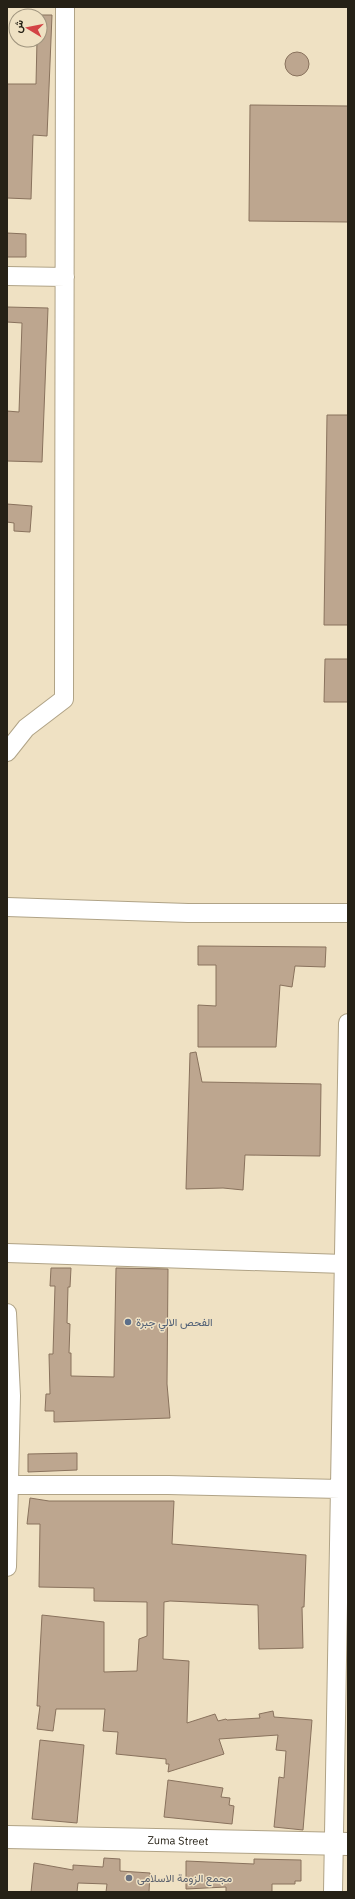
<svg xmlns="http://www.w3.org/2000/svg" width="355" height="1899" viewBox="0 0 355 1899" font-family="'IBM Plex Sans',Vazirmatn,sans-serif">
	<rect width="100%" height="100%" fill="#efe1c3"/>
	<!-- building -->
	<path fill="#bda68f" stroke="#89725d" d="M38 15H52L47 136 33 135 31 199 7 198V84H36L37 40H40V16Z
		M285 64a12 12 0 1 1 24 0a12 12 0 1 1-24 0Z
		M250 105 348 106V222L249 221Z
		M7 233 26 234V257H7Z
		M7 307 48 308 42 462 7 461V411L19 412 22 323 7 322Z
		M327 415H348V625H324Z
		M7 504 32 506 30 532 14 531V523L7 522Z
		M325 659H348V702H324Z
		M198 946 326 947 325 967 295 966 292 987 280 985 276 1047H198V1005L216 1006V965H198Z
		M196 1052 202 1082 321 1084 320 1156 245 1155 243 1190 223 1188 186 1189 190 1053Z
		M51 1268H71L70 1287H68L67 1323 70 1324 69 1353H71V1376L114 1377 116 1268 168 1269 167 1384 170 1418 54 1422V1411H45L46 1394H50L49 1354H53L55 1286H50Z
		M77 1453V1470L28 1472V1454Z
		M30 1498 49 1501H174L172 1544 306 1555 304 1607H302L303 1648 259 1649 258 1605 170 1601 164 1602 163 1659 189 1661 187 1723 215 1714 218 1721 226 1719 227 1720 260 1718 259 1714 273 1711 274 1717 312 1720 303 1830 274 1827 279 1777 284 1778 286 1751 276 1750 278 1735 219 1739 224 1754 168 1772 169 1764H166V1759L116 1754 118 1732 103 1731 105 1709H56L53 1731 37 1729 40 1706H37L42 1615 104 1622V1672L137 1671 139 1639 147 1636V1602L94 1601V1588L39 1587 40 1524H27Z
		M40 1740 84 1745 77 1823 32 1819Z
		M168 1780 223 1788 221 1797 230 1798 229 1805 234 1806 232 1824 164 1817Z
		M104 1858 120 1859V1871L150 1873 149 1892H106L107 1884 78 1883 77 1892H31L34 1863 73 1870V1865L103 1867Z
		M254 1859 301 1860V1881H295V1884H272V1892H226V1887L186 1889V1861L254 1864Z"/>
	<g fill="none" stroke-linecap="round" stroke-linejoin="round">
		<defs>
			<path id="minor" d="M7 276 65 277
				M7 752 26 728 64 699 65 7
				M7 907 188 913H348
				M7 1253 344 1264
				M7 1313 11 1396 7 1567
				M7 1485H168L340 1489
				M333 1892 348 1023"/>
			<g id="tertiary">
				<path id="s1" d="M7 1837 348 1844"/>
			</g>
		</defs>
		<!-- minor casing -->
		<use href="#minor" stroke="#b0a386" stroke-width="20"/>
		<!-- tertiary casing -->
		<use href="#tertiary" stroke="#b0a386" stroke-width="24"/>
		<!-- minor -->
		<use href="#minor" stroke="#fff" stroke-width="18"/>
		<!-- tertiary -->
		<use href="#tertiary" stroke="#fff" stroke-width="22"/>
	</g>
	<!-- markers -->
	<circle fill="#5c6f8a" stroke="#efe1c3" stroke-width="1.5" cx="128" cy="1322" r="4"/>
	<circle fill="#6b7280" stroke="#efe1c3" stroke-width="1.5" cx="129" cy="1878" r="4"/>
	<g text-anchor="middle" stroke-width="3" stroke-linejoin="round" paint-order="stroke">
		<!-- service labels -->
		<g font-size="11" fill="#4e5e75" stroke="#efe1c3" text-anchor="start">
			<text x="136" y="1326">الفحص الالي جبرة</text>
		</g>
		<!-- street labels -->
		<g font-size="11" fill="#262116" stroke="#efe1c3">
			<text dy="4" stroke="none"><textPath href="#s1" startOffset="171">Zuma Street</textPath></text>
		</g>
		<!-- worship labels -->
		<g font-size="11" fill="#5b616d" stroke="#efe1c3" text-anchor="start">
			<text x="137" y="1882">مجمع الزومة الاسلامى</text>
		</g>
	</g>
	<!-- border -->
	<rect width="355" height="1899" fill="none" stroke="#262116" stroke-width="16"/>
	<!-- north arrow -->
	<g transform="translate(28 28) rotate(280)"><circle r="19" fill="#efe1c3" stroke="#9f947e"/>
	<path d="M0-3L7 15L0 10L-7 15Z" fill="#d34345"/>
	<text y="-6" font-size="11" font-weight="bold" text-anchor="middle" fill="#262116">ش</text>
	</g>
</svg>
